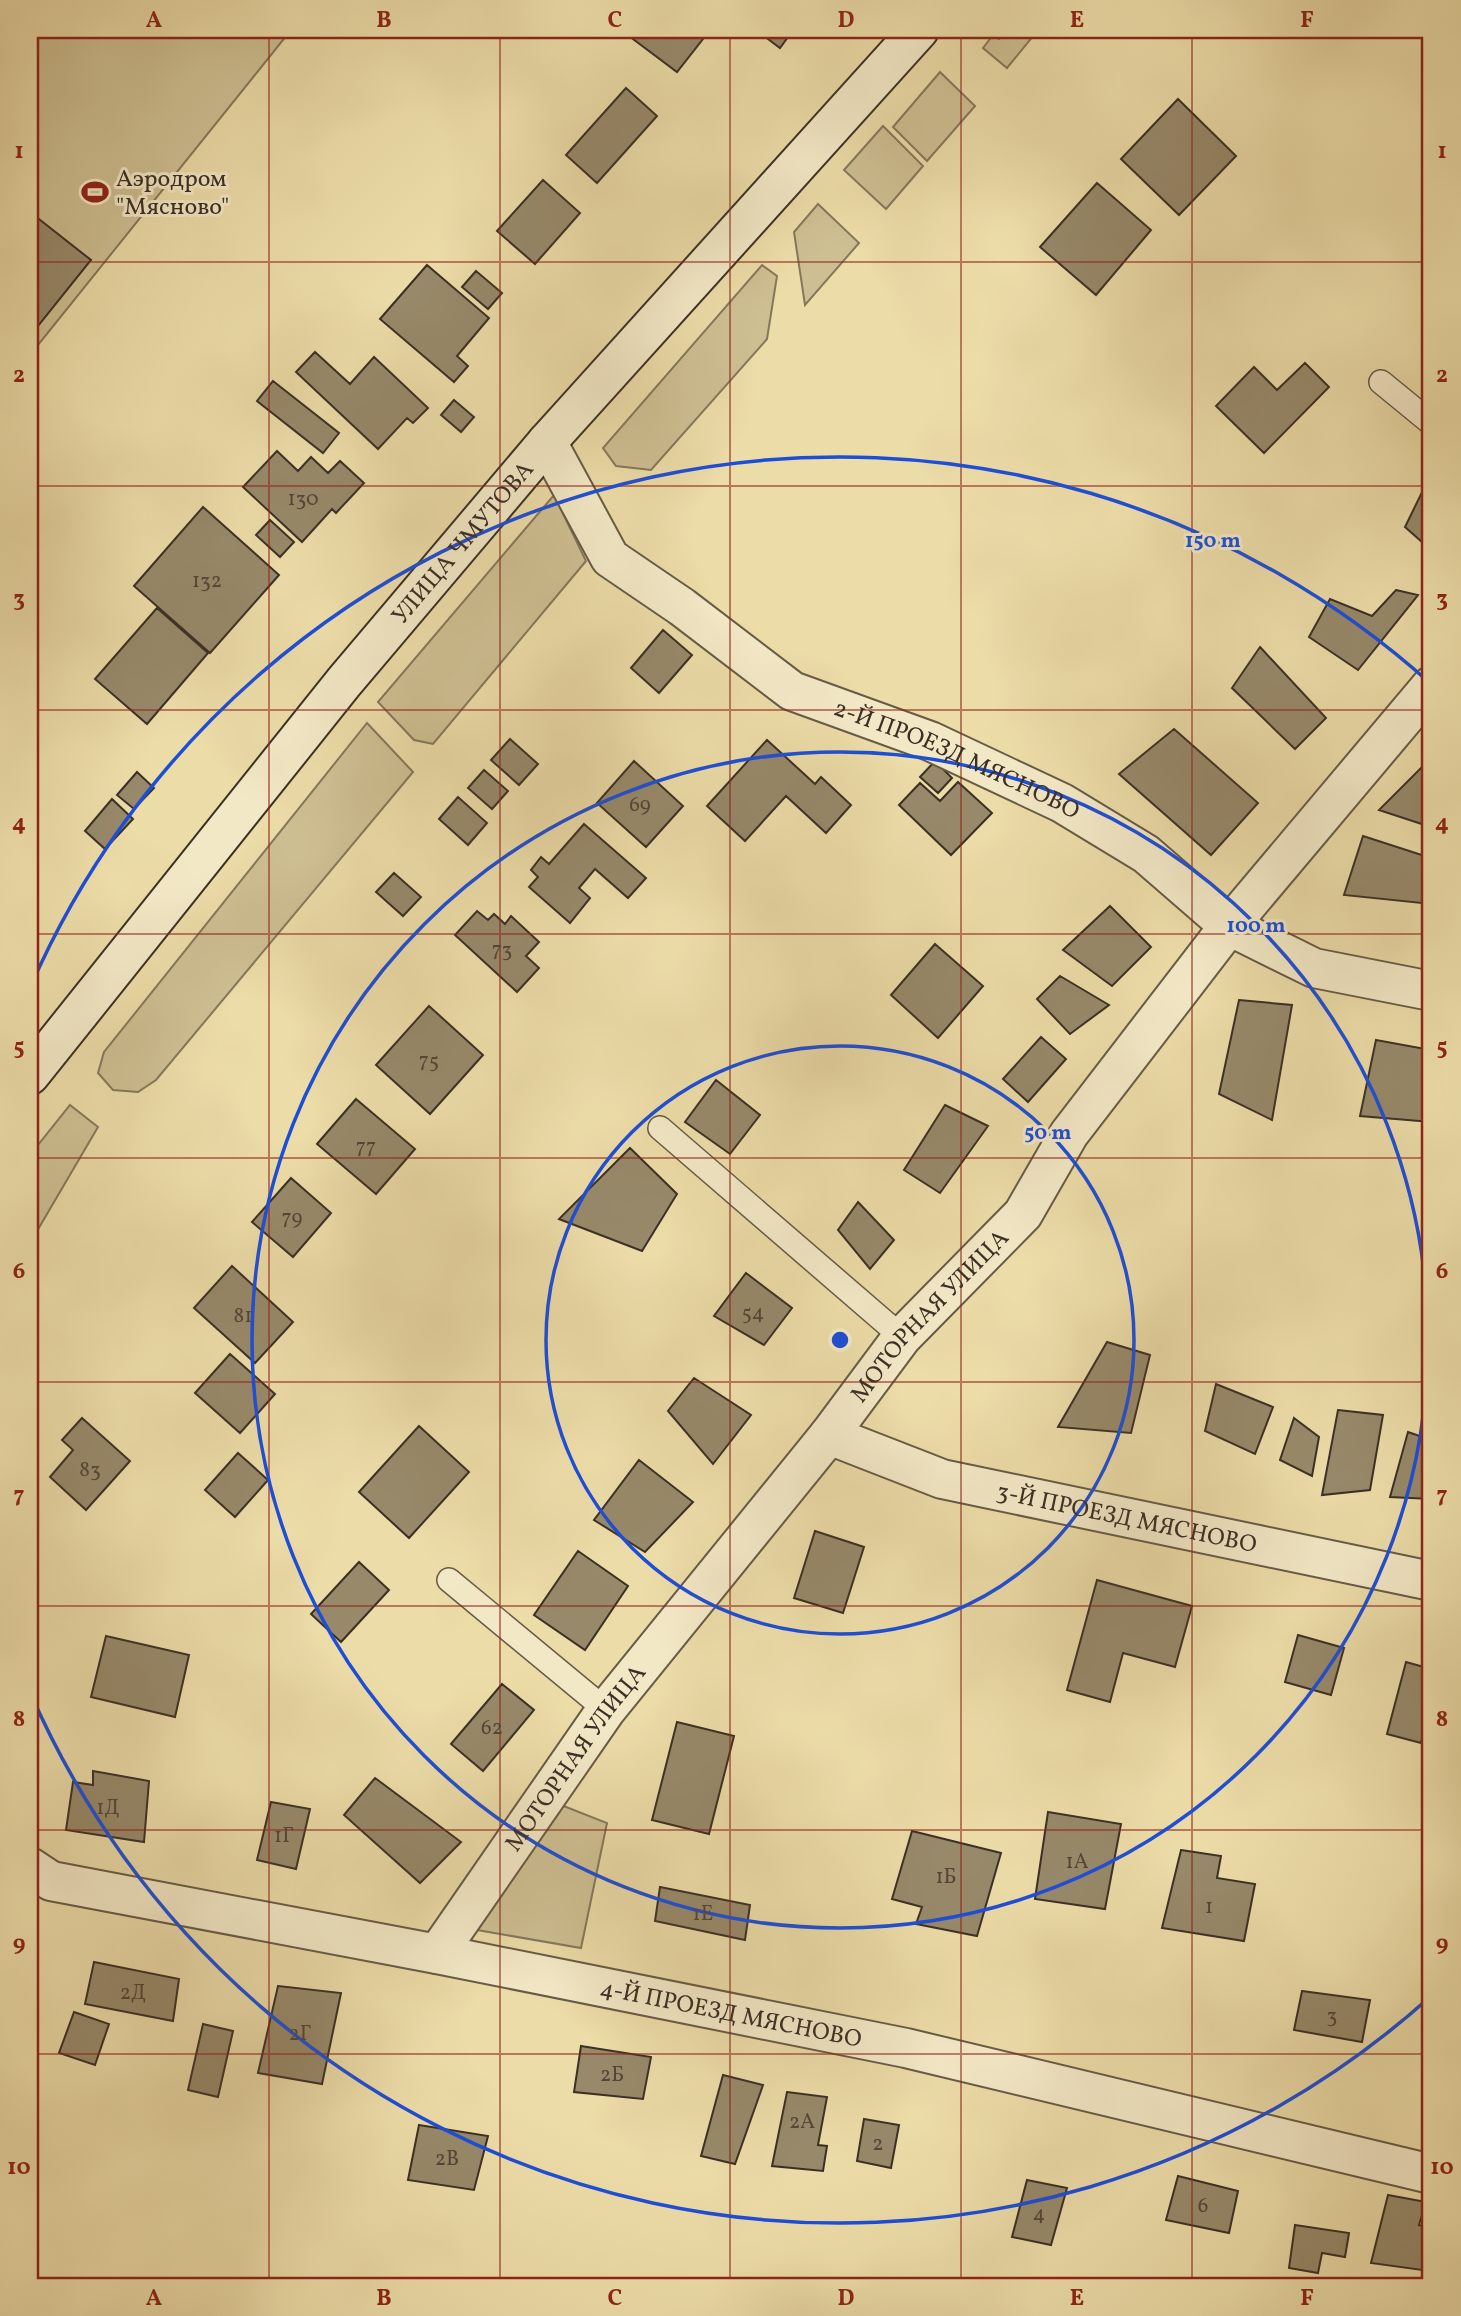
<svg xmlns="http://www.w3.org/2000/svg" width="1461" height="2316" viewBox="0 0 1461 2316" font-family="Vollkorn,serif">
	<rect width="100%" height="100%" fill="#ecdca8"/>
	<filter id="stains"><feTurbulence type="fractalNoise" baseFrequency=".00286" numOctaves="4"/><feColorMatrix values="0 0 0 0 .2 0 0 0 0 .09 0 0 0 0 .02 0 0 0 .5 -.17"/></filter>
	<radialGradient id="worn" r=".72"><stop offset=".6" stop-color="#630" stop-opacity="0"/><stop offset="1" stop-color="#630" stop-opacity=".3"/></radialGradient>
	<!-- green -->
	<path fill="#cebf92" stroke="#84785c" stroke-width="2" d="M30 30H291L30 355Z
		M1007 30H1038L1007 68 983 48 993 35 999 39Z
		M940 72 975 106 927 161 893 127Z
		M883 126 923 166 886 209 844 170Z
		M818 204 859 243 805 305 794 232Z
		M762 265 777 276 767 339 651 470 616 466 603 448Z
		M554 495 586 561 433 744 414 740 378 702Z
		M367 723 413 772 156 1080 138 1092 113 1090 98 1073 104 1052Z
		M70 1105 98 1127 30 1243V1155Z
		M561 1805 607 1823 581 1948 477 1930Z"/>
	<!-- building -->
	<path fill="#97896a" stroke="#3b3026" stroke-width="2" d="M621 30H710L677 72Z
		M756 30H793L780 48Z
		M626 88 657 116 597 183 566 155Z
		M1178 99 1236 156 1179 215 1121 159Z
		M543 180 580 213 535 264 497 231Z
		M1097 183 1151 230 1096 295 1040 247Z
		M30 212 91 260 30 336Z
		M427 265 489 318 457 356 468 366 454 382 380 319Z
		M476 271 502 293 488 309 462 287Z
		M315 352 350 384 374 357 428 408 413 423 407 418 378 449 296 372Z
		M1305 363 1329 387 1264 453 1216 406 1254 367 1277 390Z
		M273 381 339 433 323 453 257 401Z
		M454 400 474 417 461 432 441 415Z
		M277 451 298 471 311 457 328 473 340 461 364 483 336 513 332 509 302 542 243 487Z
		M1425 486 1431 491V550L1405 527Z
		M203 507 279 575 210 653 134 586Z
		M270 520 294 542 280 557 256 535Z
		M1396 590 1418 595 1358 670 1309 637 1330 599 1372 616Z
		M157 608 208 653 147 724 95 679Z
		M663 630 692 655 659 693 631 668Z
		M1260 647 1326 718 1295 749 1232 688Z
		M1174 729 1258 803 1211 855 1119 774Z
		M510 739 538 764 519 785 491 760Z
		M767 740 815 784 821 777 851 805 826 833 786 796 745 841 707 806Z
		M1431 758V827L1379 810Z
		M634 761 683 806 646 847 597 803Z
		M935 761 952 778 938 793 920 777Z
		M484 770 508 791 492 809 468 788Z
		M137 772 154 788 134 809 117 795Z
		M958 782 992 813 951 855 899 805 920 783 940 801Z
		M458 797 487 823 468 845 439 819Z
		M112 799 133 819 105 849 85 831Z
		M584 824 646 878 628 898 595 869 579 888 590 898 570 923 529 887 538 877 531 870 541 857 549 864Z
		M1363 836 1431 858V904L1344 895Z
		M394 873 421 897 403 916 376 892Z
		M1110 906 1151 947 1112 986 1063 950Z
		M477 911 488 920 494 914 505 924 511 916 539 942 526 956 539 968 517 992 455 935Z
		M935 944 983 986 938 1038 891 995Z
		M1060 976 1109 1005 1070 1034 1037 999Z
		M1239 1000 1292 1005 1272 1120 1219 1094Z
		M429 1006 483 1055 430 1114 376 1065Z
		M1041 1037 1066 1059 1028 1102 1003 1079Z
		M1376 1040 1431 1050V1122L1360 1116Z
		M716 1080 760 1115 730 1154 685 1122Z
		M356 1099 415 1149 376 1194 317 1144Z
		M945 1105 988 1126 940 1193 904 1170Z
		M630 1148 677 1194 642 1251 559 1219Z
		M291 1178 331 1213 293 1257 252 1222Z
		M858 1202 894 1240 870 1269 838 1230Z
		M232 1266 293 1322 255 1363 194 1308Z
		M746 1273 792 1308 764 1345 714 1316Z
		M1107 1342 1150 1355 1131 1433 1058 1427Z
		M230 1354 275 1394 240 1433 195 1393Z
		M694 1378 751 1415 713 1464 668 1411Z
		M1216 1384 1273 1407 1255 1454 1205 1431Z
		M1338 1410 1383 1415 1370 1490 1322 1495Z
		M82 1418 130 1461 86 1510 50 1477 73 1450 62 1440Z
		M1294 1418 1319 1437 1312 1476 1280 1460Z
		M419 1426 469 1472 409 1538 359 1492Z
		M1408 1432 1431 1440V1499L1390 1497Z
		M238 1453 268 1480 235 1517 205 1490Z
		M639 1460 693 1502 645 1552 594 1520Z
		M815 1531 864 1547 843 1613 794 1598Z
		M578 1551 628 1586 585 1650 534 1615Z
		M359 1562 389 1590 341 1642 311 1614Z
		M1097 1580 1192 1606 1175 1667 1123 1653 1110 1702 1067 1690Z
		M1298 1635 1344 1648 1331 1695 1285 1682Z
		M106 1636 189 1655 175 1717 91 1697Z
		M1406 1662 1431 1669V1703L1421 1743 1387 1734Z
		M502 1684 534 1710 483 1771 451 1744Z
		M677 1722 734 1736 709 1834 652 1820Z
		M93 1771 149 1781 144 1842 66 1830 73 1782 93 1785Z
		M375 1778 461 1842 420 1883 344 1815Z
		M271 1802 310 1809 296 1869 257 1860Z
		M1048 1812 1121 1824 1105 1909 1035 1899Z
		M912 1831 1001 1853 977 1936 916 1924 922 1907 892 1899Z
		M1181 1850 1221 1856 1217 1878 1255 1884 1244 1941 1162 1928Z
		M660 1887 750 1905 745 1940 655 1921Z
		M94 1962 179 1979 173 2021 85 2004Z
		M278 1986 341 1993 322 2084 258 2073Z
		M1302 1991 1370 2000 1362 2042 1294 2030Z
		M74 2012 109 2024 95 2065 59 2053Z
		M203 2024 233 2031 218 2097 188 2090Z
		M1431 2045V2090L1423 2089Z
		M581 2046 651 2057 643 2099 574 2092Z
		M723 2075 763 2085 735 2164 701 2156Z
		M787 2092 827 2097 818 2145 827 2146 823 2171 772 2166Z
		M864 2119 899 2125 891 2168 857 2161Z
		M419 2125 488 2136 474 2190 408 2180Z
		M1178 2176 1238 2191 1229 2233 1166 2220Z
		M1027 2180 1067 2188 1051 2245 1012 2237Z
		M1388 2195 1426 2202 1419 2225 1431 2228V2234L1422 2270 1371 2263Z
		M1295 2225 1349 2233 1345 2257 1322 2253 1318 2273 1289 2268Z
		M1431 2249V2286H1422Z"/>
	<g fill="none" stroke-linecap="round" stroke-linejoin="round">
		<defs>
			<path id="service" d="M1381 382 1431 423
				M660 1128 902 1337
				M449 1580 606 1710"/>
			<g id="minor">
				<path id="s1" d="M547 442 610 558 682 607 792 691 930 741 1062 803 1146 854 1229 926 1314 968 1431 991"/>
				<path id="s2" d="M829 1435 942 1479 1431 1581"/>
				<path id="s3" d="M30 1867 51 1881 437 1954 906 2048 1431 2174"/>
				<path id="s4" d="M437 1954 606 1710 829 1435 902 1337 1023 1214 1069 1134 1229 926 1431 686"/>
			</g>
			<g id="secondary">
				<path id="s5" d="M30 1075 344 682 547 442 919 30"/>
			</g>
		</defs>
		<!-- service casing -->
		<use href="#service" stroke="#675b46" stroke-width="26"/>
		<!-- minor casing -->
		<use href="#minor" stroke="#675b46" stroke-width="42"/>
		<!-- secondary casing -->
		<use href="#secondary" stroke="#3b3026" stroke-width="42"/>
		<!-- service -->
		<use href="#service" stroke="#f3e8c6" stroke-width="23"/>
		<!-- minor -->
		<use href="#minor" stroke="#f3e8c6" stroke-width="38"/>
		<!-- secondary -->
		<use href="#secondary" stroke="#f3e8c6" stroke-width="38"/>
	</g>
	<!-- grid -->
	<path fill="none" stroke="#8f2418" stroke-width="2" stroke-opacity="0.55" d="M269 30V2286M500 30V2286M730 30V2286M961 30V2286M1192 30V2286M30 262H1431M30 486H1431M30 710H1431M30 934H1431M30 1158H1431M30 1382H1431M30 1606H1431M30 1830H1431M30 2054H1431"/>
	<!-- distance rings -->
	<g fill="none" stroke="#1d4ed8" stroke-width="3.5">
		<circle cx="840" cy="1340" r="294"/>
		<circle cx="840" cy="1340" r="588"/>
		<path d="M1431 1996A883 883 0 0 1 30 1692M30 988A883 883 0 0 1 1431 684"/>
	</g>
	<!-- icons -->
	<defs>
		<symbol id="stadium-bare" viewBox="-9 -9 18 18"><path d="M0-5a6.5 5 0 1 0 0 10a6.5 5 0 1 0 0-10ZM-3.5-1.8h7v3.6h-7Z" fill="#8f2418" stroke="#f3e8c6" stroke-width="2.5" paint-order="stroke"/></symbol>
	</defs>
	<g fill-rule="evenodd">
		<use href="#stadium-bare" x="76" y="173" width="38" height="38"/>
	</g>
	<g text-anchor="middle" stroke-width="6" stroke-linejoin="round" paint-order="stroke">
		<!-- number labels -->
		<g font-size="21" fill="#524637">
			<text x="303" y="505">130</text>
			<text x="207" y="587">132</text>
			<text x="640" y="811">69</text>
			<text x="502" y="956">73</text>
			<text x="429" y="1067">75</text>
			<text x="366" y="1153">77</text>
			<text x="292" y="1224">79</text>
			<text x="753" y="1319">54</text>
			<text x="243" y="1322">81</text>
			<text x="90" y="1476">83</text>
			<text x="492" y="1734">62</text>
			<text x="108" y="1814">1Д</text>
			<text x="284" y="1842">1Г</text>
			<text x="1077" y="1868">1А</text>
			<text x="946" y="1883">1Б</text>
			<text x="1209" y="1913">1</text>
			<text x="703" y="1920">1Е</text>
			<text x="133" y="1999">2Д</text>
			<text x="1332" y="2022">3</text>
			<text x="300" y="2040">2Г</text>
			<text x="612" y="2081">2Б</text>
			<text x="802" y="2128">2А</text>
			<text x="878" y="2150">2</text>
			<text x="447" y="2165">2В</text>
			<text x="1203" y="2212">6</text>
			<text x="1039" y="2220">4</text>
		</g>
		<!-- poi labels -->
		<g font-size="24" fill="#3b3026" stroke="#f3e8c6" text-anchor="start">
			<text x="116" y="186">Аэродром<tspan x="116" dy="28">"Мясново"</tspan></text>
		</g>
		<!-- street labels -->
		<g font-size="24" fill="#3b3026" stroke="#f3e8c6">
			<text dy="8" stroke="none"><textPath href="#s5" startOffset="686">УЛИЦА ЧМУТОВА</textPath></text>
			<text dy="8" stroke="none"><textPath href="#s1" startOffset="536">2-Й ПРОЕЗД МЯСНОВО</textPath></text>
			<text dy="8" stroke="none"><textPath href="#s4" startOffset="807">МОТОРНАЯ УЛИЦА</textPath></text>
			<text dy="8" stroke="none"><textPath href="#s2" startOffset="310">3-Й ПРОЕЗД МЯСНОВО</textPath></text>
			<text dy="8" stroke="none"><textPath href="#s4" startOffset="240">МОТОРНАЯ УЛИЦА</textPath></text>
			<text dy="8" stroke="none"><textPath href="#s3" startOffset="718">4-Й ПРОЕЗД МЯСНОВО</textPath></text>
		</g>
	</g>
	<circle cx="840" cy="1340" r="10" fill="#1d4ed8" stroke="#f3e8c6" stroke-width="3.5"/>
	<g font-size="21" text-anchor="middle" font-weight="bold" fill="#1d4ed8" stroke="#f3e8c6" stroke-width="6" stroke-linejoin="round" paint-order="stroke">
		<text x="1213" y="547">150 m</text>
		<text x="1256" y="932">100 m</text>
		<text x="1048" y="1139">50 m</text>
	</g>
	<!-- margin -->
	<rect width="1461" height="2316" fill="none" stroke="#ecdca8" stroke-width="77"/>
	<rect x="38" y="38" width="1384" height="2240" fill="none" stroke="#8f2418" stroke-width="2.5"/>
	<g font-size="23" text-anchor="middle" font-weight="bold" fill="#8f2418">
		<text x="154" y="27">A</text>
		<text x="384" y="27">B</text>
		<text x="615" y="27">C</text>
		<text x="846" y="27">D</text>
		<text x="1077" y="27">E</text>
		<text x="1307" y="27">F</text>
		<text x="19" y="158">1</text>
		<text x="1442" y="158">1</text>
		<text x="19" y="382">2</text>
		<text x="1442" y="382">2</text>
		<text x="19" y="606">3</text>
		<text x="1442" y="606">3</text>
		<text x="19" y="830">4</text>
		<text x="1442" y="830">4</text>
		<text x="19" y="1054">5</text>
		<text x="1442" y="1054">5</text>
		<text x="19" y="1278">6</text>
		<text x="1442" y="1278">6</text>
		<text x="19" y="1502">7</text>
		<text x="1442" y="1502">7</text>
		<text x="19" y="1726">8</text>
		<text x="1442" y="1726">8</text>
		<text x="19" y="1950">9</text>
		<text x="1442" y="1950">9</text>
		<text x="19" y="2174">10</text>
		<text x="1442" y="2174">10</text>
		<text x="154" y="2305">A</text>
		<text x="384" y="2305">B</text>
		<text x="615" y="2305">C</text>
		<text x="846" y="2305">D</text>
		<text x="1077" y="2305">E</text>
		<text x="1307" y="2305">F</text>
	</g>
	<rect width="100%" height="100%" filter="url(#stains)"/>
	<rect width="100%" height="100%" fill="url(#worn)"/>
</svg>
